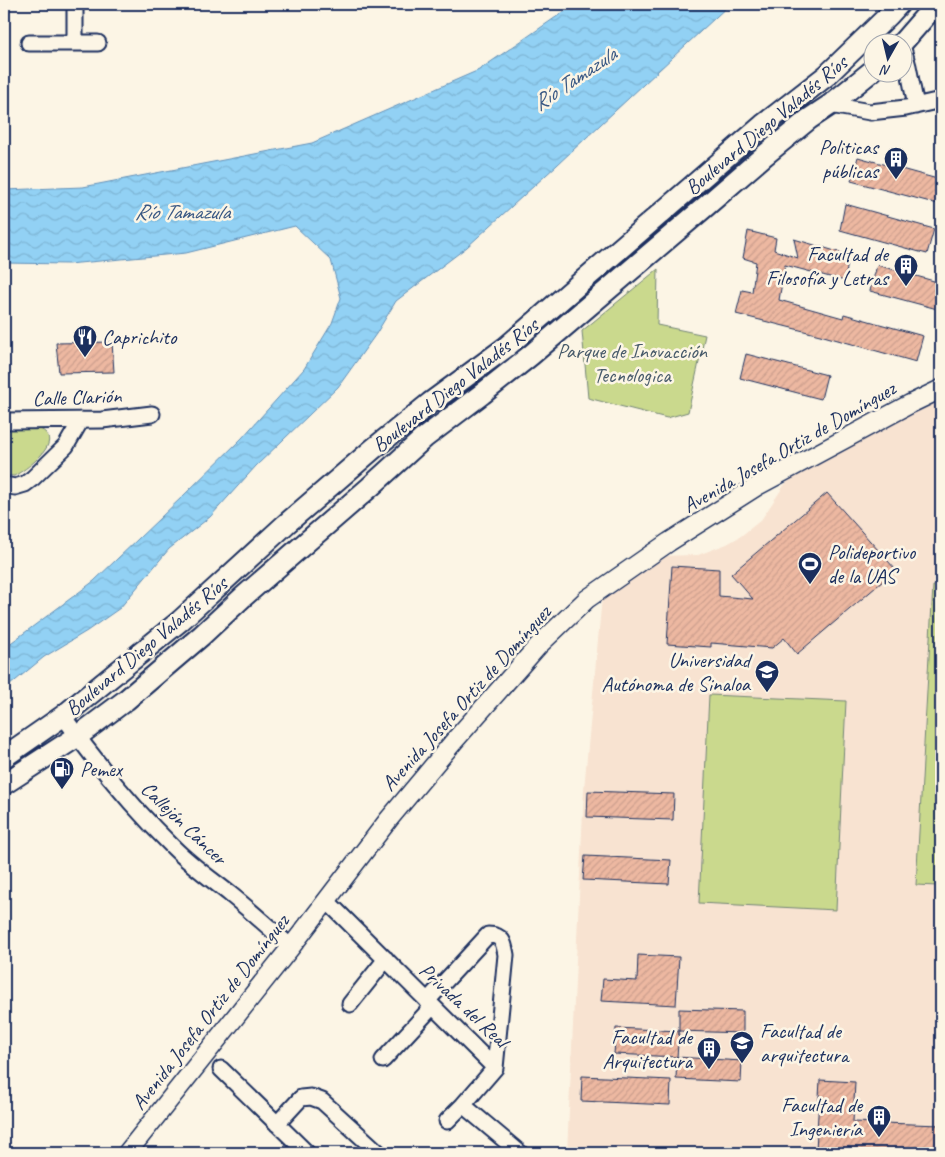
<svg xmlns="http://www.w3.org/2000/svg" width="945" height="1157" viewBox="0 0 945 1157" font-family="Caveat,sans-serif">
	<defs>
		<pattern id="water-waves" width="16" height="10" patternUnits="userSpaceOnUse" patternTransform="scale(1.25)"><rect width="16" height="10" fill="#92d1f4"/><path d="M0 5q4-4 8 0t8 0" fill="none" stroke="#7db4d4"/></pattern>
		<pattern id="building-hatch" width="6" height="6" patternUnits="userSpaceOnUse" patternTransform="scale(1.25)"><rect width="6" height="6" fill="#edb8a1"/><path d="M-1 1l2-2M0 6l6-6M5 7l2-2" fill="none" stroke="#cb9e8d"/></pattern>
	</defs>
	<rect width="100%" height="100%" fill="#fcf5e5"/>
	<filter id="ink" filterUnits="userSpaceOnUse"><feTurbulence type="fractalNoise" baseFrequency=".02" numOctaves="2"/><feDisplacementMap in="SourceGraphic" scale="10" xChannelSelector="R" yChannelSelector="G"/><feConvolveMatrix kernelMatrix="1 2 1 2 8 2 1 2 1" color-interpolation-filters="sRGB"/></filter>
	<g filter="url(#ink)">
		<!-- built -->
		<path fill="#f8e3d1" d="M941 396V1153H567L584 789 602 597 658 556 698 555 727 544 741 536 761 520 785 484 795 476Z"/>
		<!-- green -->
		<path fill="#cad98d" stroke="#728476" d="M658 269 657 325 705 335 688 412 667 418 588 398 582 331Z
			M4 428 40 429C66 441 27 469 14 476L4 475Z
			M933 586 941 587V879L938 876 937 886 916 885Z
			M709 695 846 701 836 910 699 903Z"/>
		<!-- water -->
		<path fill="url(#water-waves)" stroke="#6290b8" d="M575 4H730L557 165 467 247 396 301 376 334 338 387 256 466 210 517 169 549 120 608 87 631 44 657 4 690V648L94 581 182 497 242 438 304 369 332 323 341 298 331 260 295 226 186 253 68 264 4 263V190L83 187 312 143 479 70Z"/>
		<!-- building -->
		<path fill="url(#building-hatch)" stroke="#1b2f5e" d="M858 157 941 180V189L938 204 851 181Z
			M845 204 934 229 927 254 840 230Z
			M748 231 776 238 774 250 798 258 794 239 849 255 845 281 785 265 779 300 843 318 844 314 923 336 916 362 820 335 736 314 742 290 752 292 756 262 743 258Z
			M877 265 941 283V310L870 291Z
			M112 342 114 372 59 373 56 343Z
			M746 354 827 375 821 399 740 378Z
			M827 493 896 570 797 654 784 638 772 648 711 643V647L667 644 672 566 719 569V596L753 599 731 574Z
			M588 791 674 794 673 820 587 817Z
			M585 856 671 860 669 884 583 880Z
			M638 955 679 957 676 1005 601 1001 603 979 637 981Z
			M679 1009 743 1011V1033L679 1031Z
			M616 1028 679 1031 677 1057 614 1054Z
			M677 1057 742 1061 741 1082 676 1079Z
			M582 1076 671 1080 670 1105 581 1101Z
			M820 1080 855 1082 853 1122 941 1125V1153H882L816 1150Z"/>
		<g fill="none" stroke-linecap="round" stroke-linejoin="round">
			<defs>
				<path id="minor" d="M75 4V43
					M29 43H98
					M902 45 908 66 916 106
					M830 105 870 112 906 108 941 100
					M4 421 102 420 152 414
					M4 485 15 487 25 484 33 478 66 446 81 420
					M63 716C96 763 133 808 174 848 191 865 211 879 230 894 251 911 271 929 291 947
					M326 900 495 1068
					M427 1001 488 935C503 935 504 943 506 955L495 1068
					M350 1004 386 959
					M383 1060 432 1007
					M221 1069 307 1153
					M463 1105 520 1153
					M447 1121 463 1105 495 1068
					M277 1124 301 1098 311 1097 322 1101 379 1153"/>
				<path id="tertiary" d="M127 1153 291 947 389 819 455 740 538 646 587 599 669 542 759 485 910 404 941 389"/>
				<path id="secondary" d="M902 43 936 4
					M4 757 63 716 180 621 286 524 373 449 430 403 505 348 763 125 826 76 889 15 899 4
					M4 784 78 736 126 700 201 636 243 597 370 487 424 438 482 394 531 355 706 206 765 155 809 119 830 105 872 71"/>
			</defs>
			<!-- minor casing -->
			<use href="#minor" stroke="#1b2f5e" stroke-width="19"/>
			<!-- tertiary casing -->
			<use href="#tertiary" stroke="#1b2f5e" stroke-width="21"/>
			<!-- secondary casing -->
			<use href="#secondary" stroke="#1b2f5e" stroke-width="24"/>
			<!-- minor -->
			<use href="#minor" stroke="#fcf5e5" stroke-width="15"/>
			<!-- tertiary -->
			<use href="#tertiary" stroke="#fcf5e5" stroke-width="18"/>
			<!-- secondary -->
			<use href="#secondary" stroke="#fcf5e5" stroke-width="20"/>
		</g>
	</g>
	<!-- icons -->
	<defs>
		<symbol id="building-pin" viewBox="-11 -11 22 30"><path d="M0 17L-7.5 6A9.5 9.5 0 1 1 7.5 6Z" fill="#1b2f5e" stroke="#fcf5e5"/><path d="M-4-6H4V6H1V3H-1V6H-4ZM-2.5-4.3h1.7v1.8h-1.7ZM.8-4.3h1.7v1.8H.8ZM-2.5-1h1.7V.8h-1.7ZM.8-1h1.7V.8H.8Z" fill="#fff"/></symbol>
		<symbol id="restaurant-pin" viewBox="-11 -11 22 30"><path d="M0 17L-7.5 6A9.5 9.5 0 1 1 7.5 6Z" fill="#1b2f5e" stroke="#fcf5e5"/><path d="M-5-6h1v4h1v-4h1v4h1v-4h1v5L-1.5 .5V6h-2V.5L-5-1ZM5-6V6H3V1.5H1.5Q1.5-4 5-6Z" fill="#fff"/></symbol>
		<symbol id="stadium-pin" viewBox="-11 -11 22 30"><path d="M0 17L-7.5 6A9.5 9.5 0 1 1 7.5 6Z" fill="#1b2f5e" stroke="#fcf5e5"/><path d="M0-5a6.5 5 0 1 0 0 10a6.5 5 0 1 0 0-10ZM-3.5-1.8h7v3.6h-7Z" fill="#fff"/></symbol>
		<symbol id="university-pin" viewBox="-11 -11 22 30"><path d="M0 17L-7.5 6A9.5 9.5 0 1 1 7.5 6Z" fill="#1b2f5e" stroke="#fcf5e5"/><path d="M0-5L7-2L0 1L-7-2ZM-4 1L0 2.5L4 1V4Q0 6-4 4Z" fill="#fff"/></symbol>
		<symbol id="fuel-pin" viewBox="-11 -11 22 30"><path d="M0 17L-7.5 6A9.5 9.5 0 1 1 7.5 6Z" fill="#1b2f5e" stroke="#fcf5e5"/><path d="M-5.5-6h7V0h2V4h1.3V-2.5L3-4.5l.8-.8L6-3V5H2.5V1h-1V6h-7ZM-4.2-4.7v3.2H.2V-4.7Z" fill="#fff"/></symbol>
	</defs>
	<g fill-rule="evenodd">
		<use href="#building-pin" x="882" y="145" width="28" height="38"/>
		<use href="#building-pin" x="892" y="252" width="28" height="38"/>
		<use href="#restaurant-pin" x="71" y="323" width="28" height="38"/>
		<use href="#stadium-pin" x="796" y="550" width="28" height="38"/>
		<use href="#university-pin" x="753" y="658" width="28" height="38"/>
		<use href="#fuel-pin" x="48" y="755" width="28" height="38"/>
		<use href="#university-pin" x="728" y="1029" width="28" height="38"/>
		<use href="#building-pin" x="695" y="1035" width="28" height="38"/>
		<use href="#building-pin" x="865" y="1103" width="28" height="38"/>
	</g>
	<g text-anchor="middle" stroke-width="5" stroke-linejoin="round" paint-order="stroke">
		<!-- street labels -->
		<g font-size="21" fill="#1b2f5e" stroke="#fcf5e5">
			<text transform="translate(766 125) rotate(-40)" y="7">Boulevard Diego Valadés Ríos</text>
			<text transform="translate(455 385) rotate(-38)" y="7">Boulevard Diego Valadés Ríos</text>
			<text transform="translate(77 397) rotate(-2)" y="7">Calle Clarión</text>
			<text transform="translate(789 447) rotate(-30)" y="7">Avenida Josefa Ortiz de Domínguez</text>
			<text transform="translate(146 646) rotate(-40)" y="7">Boulevard Diego Valadés Ríos</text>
			<text transform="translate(466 698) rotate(-48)" y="7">Avenida Josefa Ortiz de Domínguez</text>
			<text transform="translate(184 823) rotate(44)" y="7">Callejón Cáncer</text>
			<text transform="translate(464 1005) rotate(43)" y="7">Privada del Real</text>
			<text transform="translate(210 1012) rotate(-52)" y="7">Avenida Josefa Ortiz de Domínguez</text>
		</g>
		<!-- poi labels -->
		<g font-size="21" fill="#1b2f5e" stroke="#fcf5e5" text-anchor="end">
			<text x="878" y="154">Politicas<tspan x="878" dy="24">públicas</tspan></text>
			<text x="888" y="261">Facultad de<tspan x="888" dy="24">Filosofía y Letras</tspan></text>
			<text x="102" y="344" text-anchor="start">Caprichito</text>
			<text x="828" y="559" text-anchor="start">Polideportivo<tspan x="828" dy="24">de la UAS</tspan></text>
			<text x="750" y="667">Universidad<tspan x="750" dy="24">Autónoma de Sinaloa</tspan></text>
			<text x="80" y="776" text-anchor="start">Pemex</text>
			<text x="760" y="1038" text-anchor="start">Facultad de<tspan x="760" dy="24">arquitectura</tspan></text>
			<text x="692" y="1044">Facultad de<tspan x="692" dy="24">Arquitectura</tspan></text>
			<text x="862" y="1112">Facultad de<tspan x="862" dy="24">Ingeniería</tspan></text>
		</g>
		<!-- park labels -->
		<g font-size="21" fill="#475a6a" stroke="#fcf5e5">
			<text x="632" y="358">Parque de Inovacción<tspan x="632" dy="24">Tecnologica</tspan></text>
		</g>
		<!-- water labels -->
		<g font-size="22" font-style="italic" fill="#395884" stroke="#fcf5e5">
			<text transform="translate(574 78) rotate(-34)" y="8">Río Tamazula</text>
			<text x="182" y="219">Río Tamazula</text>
		</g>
	</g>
	<!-- margin -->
	<rect width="945" height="1157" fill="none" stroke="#fcf5e5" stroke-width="20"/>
	<rect x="10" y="10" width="925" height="1137" fill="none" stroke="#1b2f5e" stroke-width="2" filter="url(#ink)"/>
	<!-- north arrow -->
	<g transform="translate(888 58) rotate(188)"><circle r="24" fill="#fcf5e5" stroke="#a2a6af"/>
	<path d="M0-4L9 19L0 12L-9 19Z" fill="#1b2f5e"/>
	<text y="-8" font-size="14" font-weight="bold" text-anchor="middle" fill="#1b2f5e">N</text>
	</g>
</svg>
